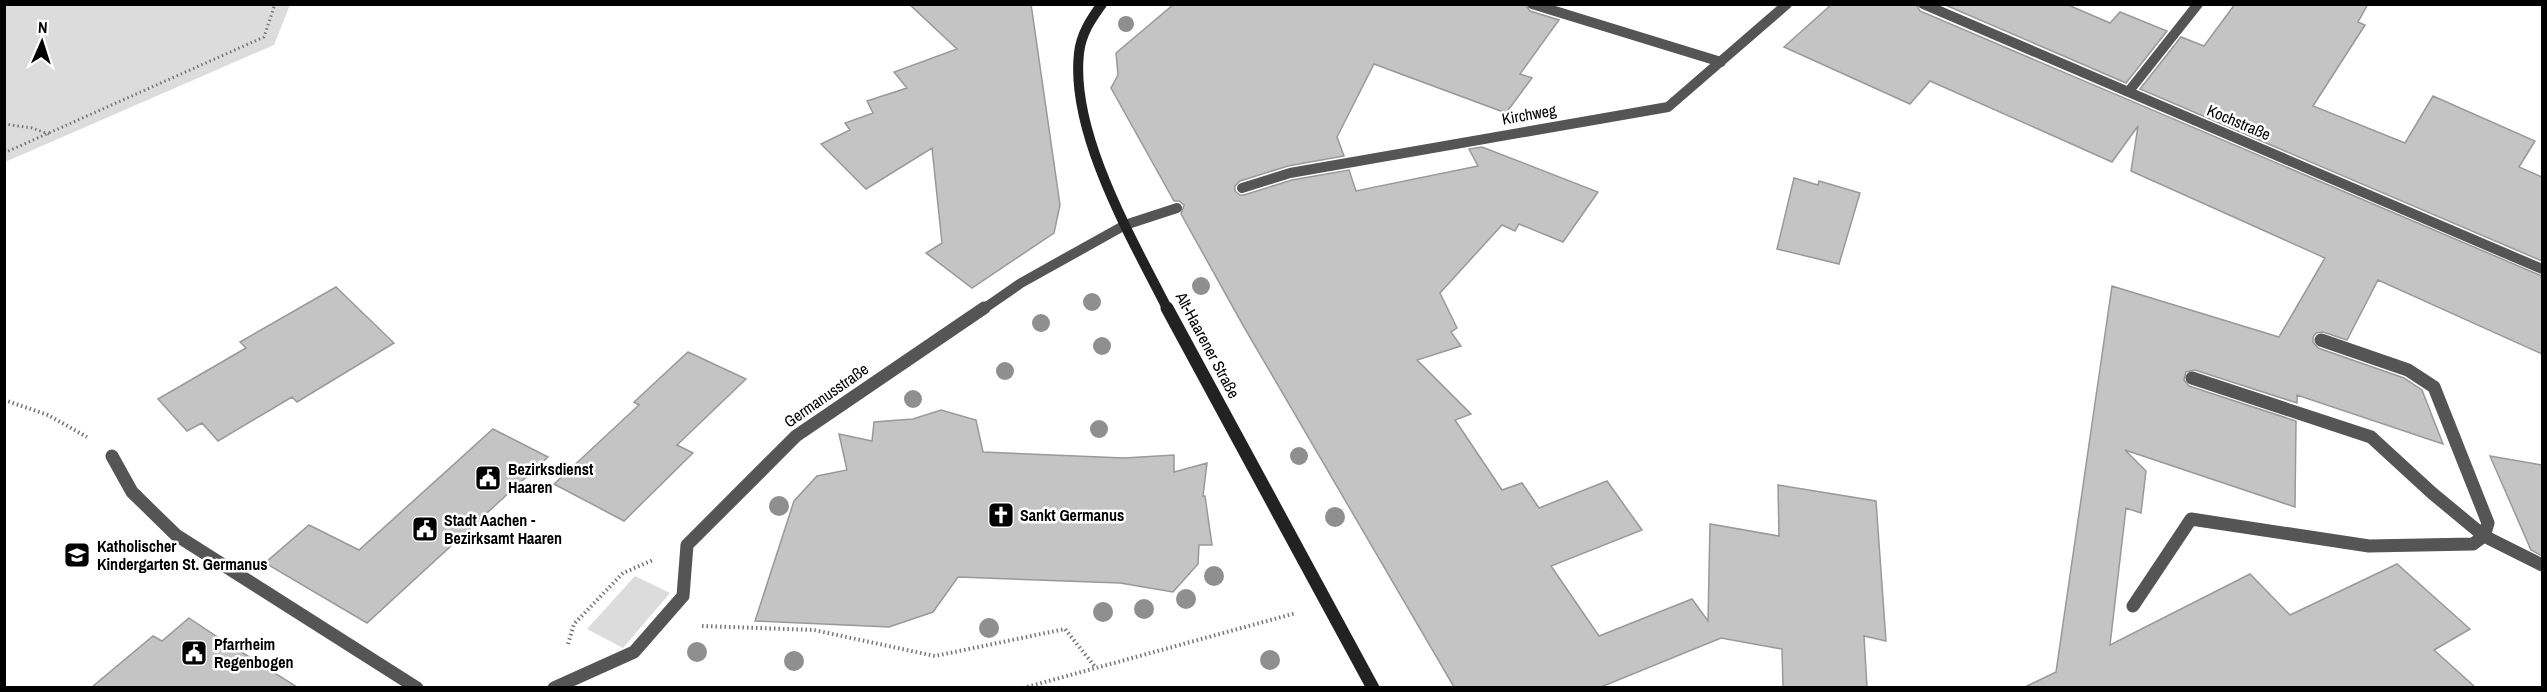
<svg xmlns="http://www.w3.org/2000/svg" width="2547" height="692" viewBox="0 0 2547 692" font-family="'Archivo Narrow',sans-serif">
	<rect width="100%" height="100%" fill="#fff"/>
	<!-- green -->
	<path fill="#dcdcdc" d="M5 4H290V5L274 45 5 162Z
		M635 576 670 593 623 648 587 629Z"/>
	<!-- building -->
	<path fill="#c4c4c4" stroke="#999" stroke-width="1.5" d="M909 4H1031L1060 205 1054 233 972 288 926 253 942 243 932 148 866 189 821 144 850 130 845 123 873 113 867 101 907 88 894 72 957 49Z
		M1174 4H1525L1530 11 1559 20 1520 74 1532 78 1506 113 1374 64 1337 137 1344 156 1288 166 1240 181 1235 186V191L1240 195H1244L1292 180 1349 170 1356 191 1478 166 1469 149 1482 147 1598 192 1563 242 1519 224 1515 231 1502 225 1440 293 1457 328 1451 332 1461 346 1417 360 1471 414 1455 420 1502 490 1522 483 1539 508 1607 481 1642 530 1551 566 1599 636 1692 599 1708 621 1710 524 1779 536 1778 485 1876 501 1886 641 1864 636 1867 687H1783L1782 649 1721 638 1601 687H1454L1244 327 1181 214 1184 205 1179 201H1174L1111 88 1118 75 1116 53Z
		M1832 4H1916L1920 11 2542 276V354L2378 280 2347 340 2323 332 2316 333 2313 337V342L2318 348 2404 378 2422 390 2443 444 2297 395V403L2195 370 2186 372 2184 380 2189 386 2296 421 2295 507 2125 450 2146 471 2141 513 2126 508 2110 645 2250 574 2290 615 2397 564 2470 629 2434 650 2475 687H2025L2056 672 2112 286 2279 337 2325 258 2131 171 2138 126 2112 162 1930 81 1910 104 1784 47Z
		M1943 4H2066L2110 23 2120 12 2167 31 2126 83Z
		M2235 4H2368L2358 22 2365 25 2313 106 2405 143 2433 96 2535 141 2519 167 2542 177V261L2140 89 2181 37 2204 46Z
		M1794 178 1818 185 1819 181 1860 193 1839 264 1777 249Z
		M336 287 394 343 297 402 292 397 218 441 202 423 187 431 158 399 246 348 240 342Z
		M688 352 746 379 677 445 693 453 624 521 554 484 639 405 634 402Z
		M941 410 976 420 983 452 1124 458 1174 455V472L1207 463 1203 496H1205L1212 545H1199L1198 564 1173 592 1120 583 958 577 933 612 889 627 755 621 794 501 817 476 847 470 839 434 872 441 874 422 913 419Z
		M493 429 548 457 367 623 265 563 309 525 359 550Z
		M2490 456 2542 465V556L2531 550Z
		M189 618 219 638 297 687H92L153 636 162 641Z"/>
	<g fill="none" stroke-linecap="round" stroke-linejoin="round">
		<!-- path-far1 -->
		<path stroke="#777" stroke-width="3" stroke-dasharray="1.5 3" stroke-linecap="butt" d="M4 124 32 128 49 134
			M4 153 264 37 275 4"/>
		<!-- path -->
		<path stroke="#777" stroke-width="4" stroke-dasharray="1.5 3" stroke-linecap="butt" d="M4 400 48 415 87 437
			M702 626 814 630 935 656 1065 629 1096 668
			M568 644 574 624 623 573 653 560
			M1023 688 1296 613"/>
		<!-- service-far1 -->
		<path stroke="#555" stroke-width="10" d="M1532 4 1721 62
			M1242 188 1290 173 1668 107 1787 4
			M1125 225 1177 208"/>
		<!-- service -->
		<path stroke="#555" stroke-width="13" d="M2192 378 2371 437 2432 493 2484 536 2488 523 2434 387 2408 370 2321 340
			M112 456 132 492 176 535 417 688
			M2133 606 2191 519 2369 546 2473 544 2484 536 2542 565"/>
		<!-- minor-far1 -->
		<path stroke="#555" stroke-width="10" d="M1923 4 2542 269
			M2129 91 2198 4
			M982 310 1021 283 1125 225"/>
		<!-- minor -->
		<path stroke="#555" stroke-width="13" d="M554 688 634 652 683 596 687 545 796 436 984 308"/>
		<!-- secondary-far1 -->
		<path stroke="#222" stroke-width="10" d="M1102 4C1091 19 1081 34 1079 53 1070 133 1132 239 1168 310"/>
		<!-- secondary -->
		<path stroke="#222" stroke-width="13" d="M1167 308 1373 688"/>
	</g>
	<!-- trees -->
	<g fill="#8f8f8f">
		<circle cx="1126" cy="24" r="8"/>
		<circle cx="1201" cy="286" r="9"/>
		<circle cx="1092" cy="302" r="9"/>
		<circle cx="1041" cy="323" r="9"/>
		<circle cx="1102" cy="346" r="9"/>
		<circle cx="1005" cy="371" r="9"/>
		<circle cx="913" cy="399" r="9"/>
		<circle cx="1099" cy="429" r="9"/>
		<circle cx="1299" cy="456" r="9"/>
		<circle cx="779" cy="506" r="10"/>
		<circle cx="1335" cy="517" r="10"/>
		<circle cx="1214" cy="576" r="10"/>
		<circle cx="1186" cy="599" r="10"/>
		<circle cx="1144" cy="609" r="10"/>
		<circle cx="1103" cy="612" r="10"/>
		<circle cx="989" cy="628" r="10"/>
		<circle cx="697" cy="652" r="10"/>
		<circle cx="1270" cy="660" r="10"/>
		<circle cx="794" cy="661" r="10"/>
	</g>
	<!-- icons -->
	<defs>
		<symbol id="civic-square" viewBox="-11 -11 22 22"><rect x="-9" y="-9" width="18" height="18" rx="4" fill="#000" stroke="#fff"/><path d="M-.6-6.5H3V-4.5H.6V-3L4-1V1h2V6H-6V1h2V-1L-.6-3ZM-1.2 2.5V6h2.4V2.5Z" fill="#fff"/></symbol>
		<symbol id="church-square" viewBox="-11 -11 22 22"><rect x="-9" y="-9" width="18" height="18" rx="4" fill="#000" stroke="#fff"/><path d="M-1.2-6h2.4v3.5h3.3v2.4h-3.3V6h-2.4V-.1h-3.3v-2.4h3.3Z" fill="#fff"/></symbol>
		<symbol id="school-square" viewBox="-11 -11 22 22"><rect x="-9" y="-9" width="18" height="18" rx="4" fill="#000" stroke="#fff"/><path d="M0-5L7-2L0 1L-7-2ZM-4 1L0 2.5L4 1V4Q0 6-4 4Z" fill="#fff"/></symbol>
	</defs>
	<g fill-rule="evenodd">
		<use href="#civic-square" x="473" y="463" width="30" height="30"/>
		<use href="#church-square" x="986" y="500" width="30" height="30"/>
		<use href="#civic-square" x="410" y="514" width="30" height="30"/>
		<use href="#school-square" x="62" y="540" width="30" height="30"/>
		<use href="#civic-square" x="179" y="638" width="30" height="30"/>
	</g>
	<g text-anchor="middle" stroke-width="5" stroke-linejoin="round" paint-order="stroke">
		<!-- street labels -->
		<g font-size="16" fill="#000" stroke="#fff">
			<text transform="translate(1529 114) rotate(-10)" y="6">Kirchweg</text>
			<text transform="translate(2239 122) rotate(23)" y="6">Kochstraße</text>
			<text transform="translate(1208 345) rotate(62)" y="6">Alt-Haarener Straße</text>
			<text transform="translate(826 395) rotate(-35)" y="6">Germanusstraße</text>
		</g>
		<!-- poi labels -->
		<g font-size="16" font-weight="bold" fill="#000" stroke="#fff" text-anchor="start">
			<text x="508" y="475">Bezirksdienst<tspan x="508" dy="18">Haaren</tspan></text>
			<text x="1020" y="521">Sankt Germanus</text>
			<text x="444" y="526">Stadt Aachen -<tspan x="444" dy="18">Bezirksamt Haaren</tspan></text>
			<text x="97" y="552">Katholischer<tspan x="97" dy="18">Kindergarten St. Germanus</tspan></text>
			<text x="214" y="650">Pfarrheim<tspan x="214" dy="18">Regenbogen</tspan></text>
		</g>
	</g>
	<!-- border -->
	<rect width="2547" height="692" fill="none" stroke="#000000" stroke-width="12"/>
	<!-- north arrow -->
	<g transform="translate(42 42) rotate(3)" stroke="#ffffff" stroke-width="4.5" paint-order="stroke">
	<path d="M0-4.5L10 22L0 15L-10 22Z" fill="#000000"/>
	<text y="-9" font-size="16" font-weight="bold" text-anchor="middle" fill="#000000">N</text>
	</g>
</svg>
